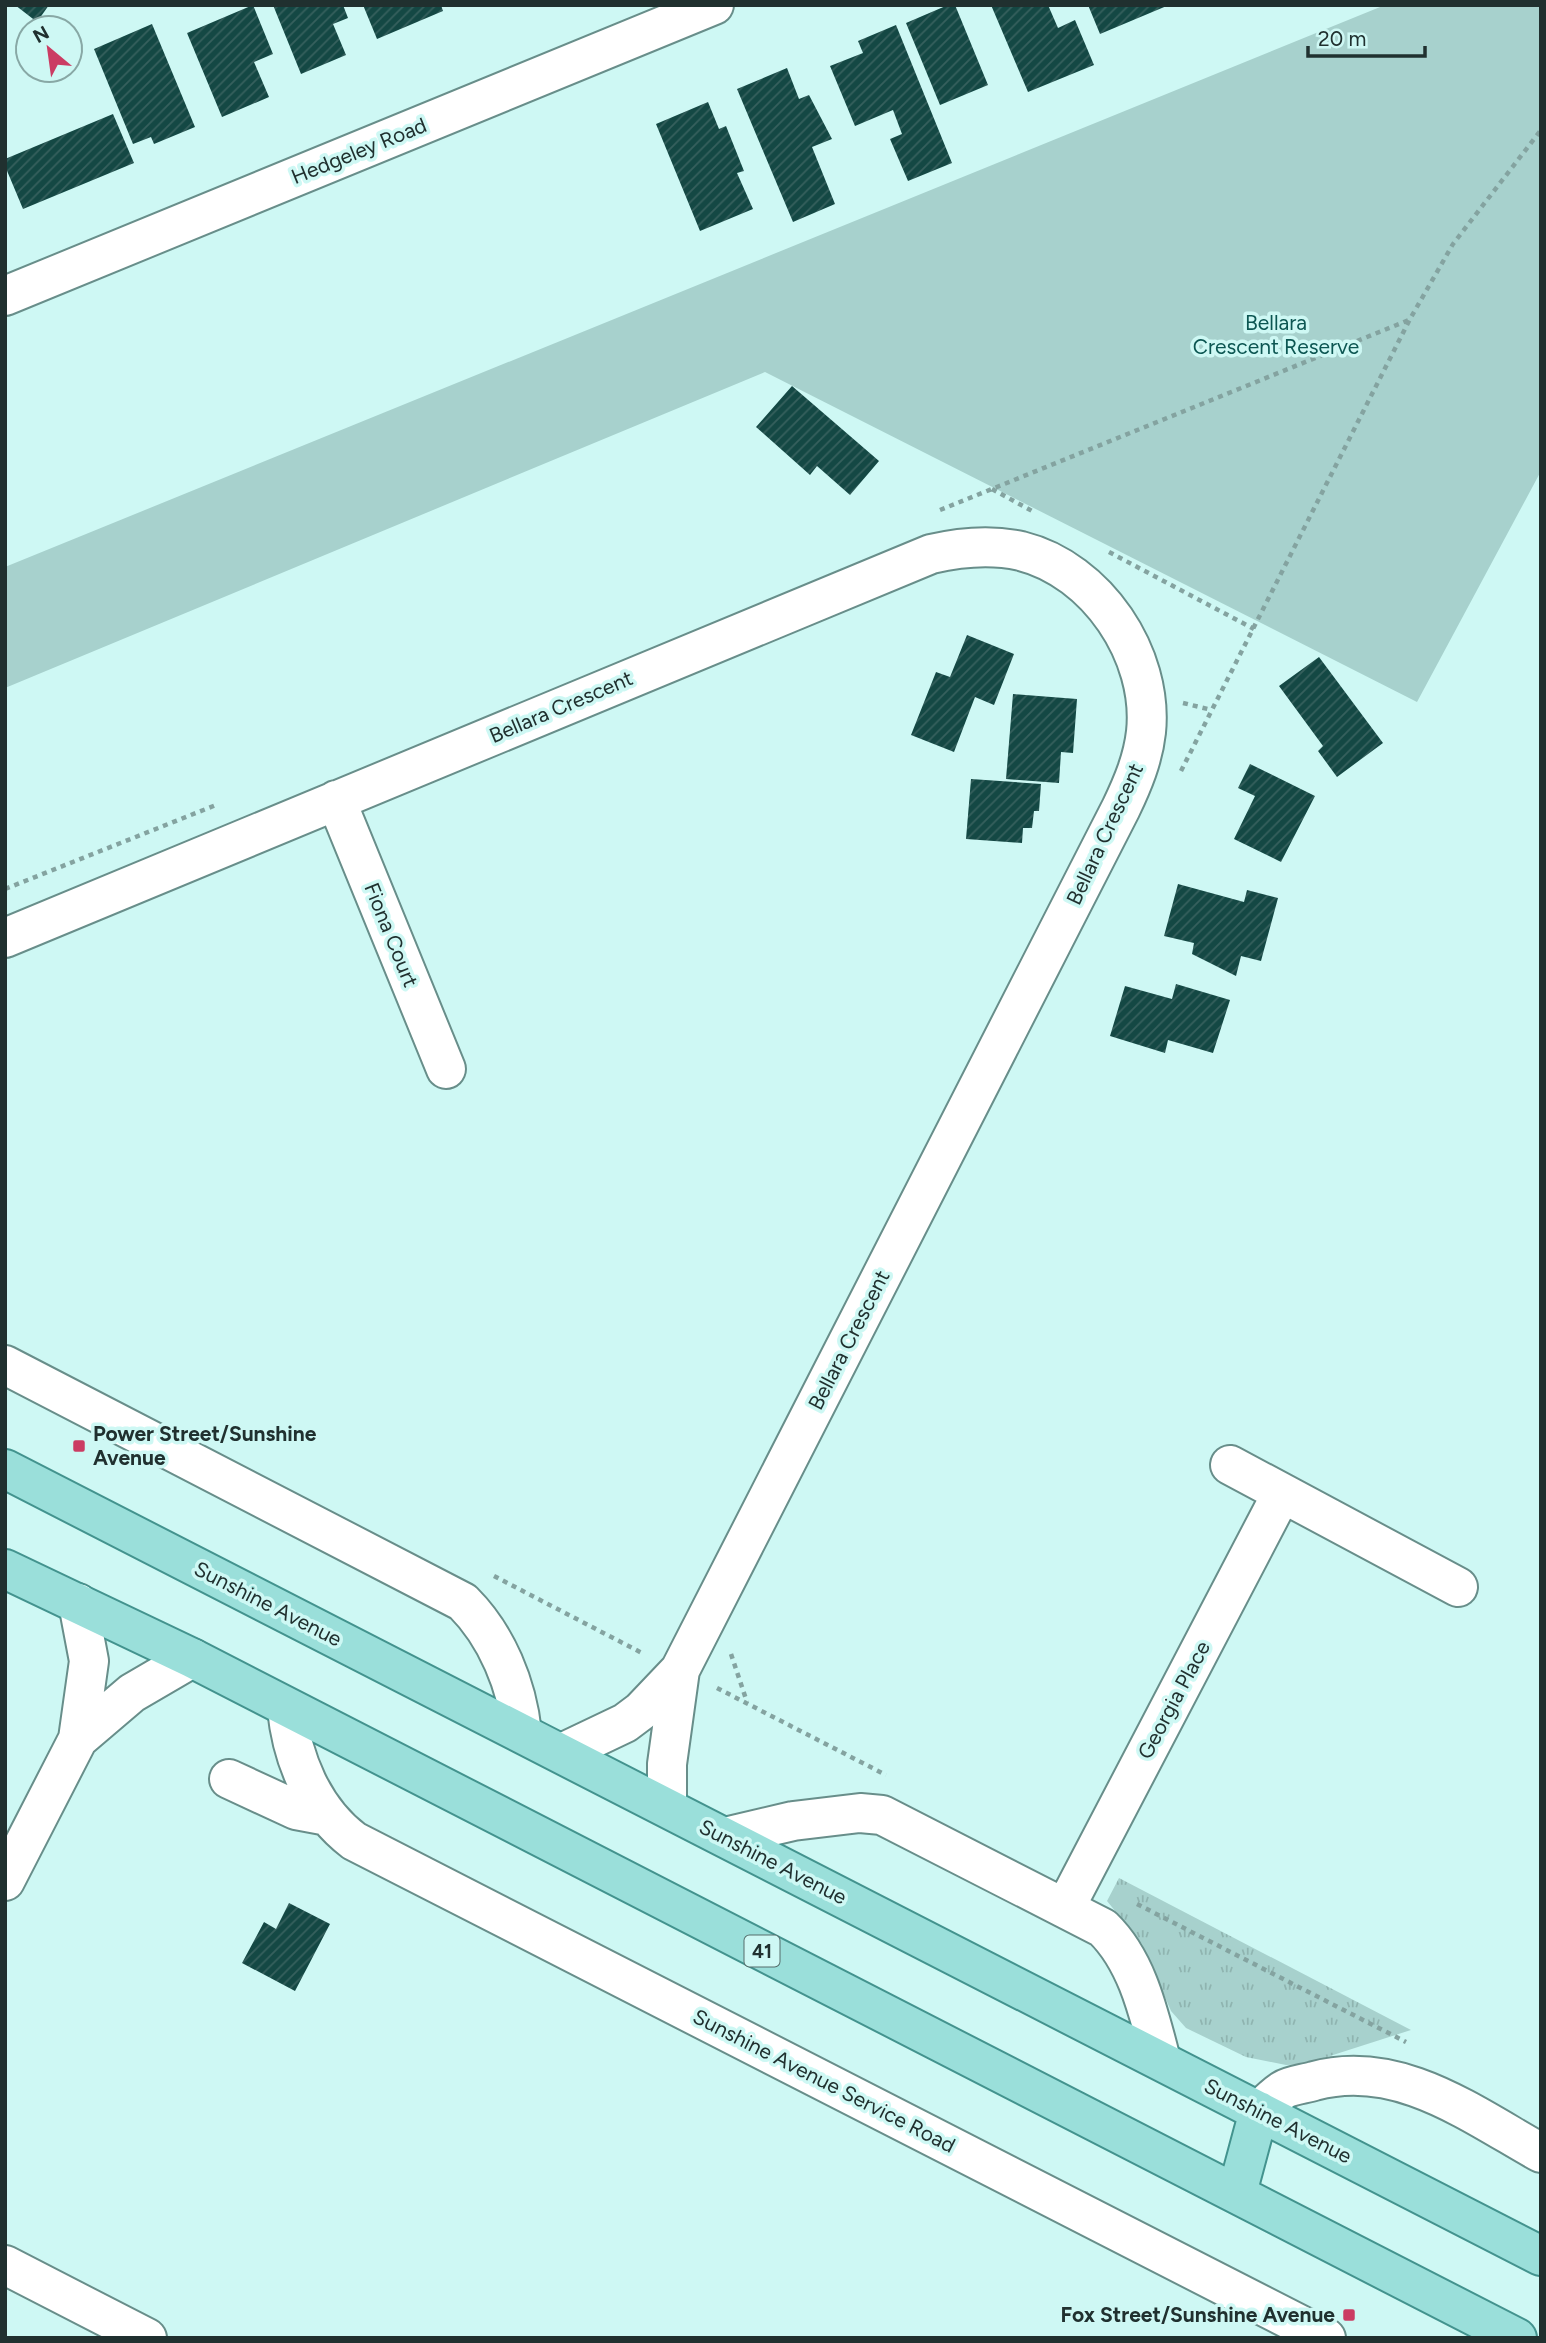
<svg xmlns="http://www.w3.org/2000/svg" width="1546" height="2343" viewBox="0 0 1546 2343" font-family="Figtree,sans-serif">
	<defs>
		<pattern id="grass-tufts" width="24" height="20" patternUnits="userSpaceOnUse" patternTransform="scale(1.75)"><rect width="24" height="20" fill="#a7d1cd"/><path d="M3 7l-1-3M5 7V3M7 7l1-3M15 17l-1-3M17 17v-4M19 17l1-3" fill="none" stroke="#8fb4b0"/></pattern>
		<pattern id="building-hatch" width="6" height="6" patternUnits="userSpaceOnUse" patternTransform="scale(1.75)"><rect width="6" height="6" fill="#144844"/><path d="M-1 1l2-2M0 6l6-6M5 7l2-2" fill="none" stroke="#36605d"/></pattern>
	</defs>
	<rect width="100%" height="100%" fill="#cef8f4"/>
	<!-- grass -->
	<path fill="url(#grass-tufts)" d="M1119 1878 1411 2030 1305 2064 1286 2065 1246 2057 1186 2028 1171 2011 1142 1944 1107 1901Z"/>
	<!-- park -->
	<path fill="#a7d1cd" d="M1385 5H1541V471L1417 702 765 372 5 688V567Z"/>
	<!-- building -->
	<path fill="url(#building-hatch)" d="M15 5H49L37 22Z
		M253 5 273 54 254 62 269 97 222 117 187 33Z
		M273 5H343L348 18 333 24 346 55 301 74Z
		M363 5H441L443 11 377 39Z
		M948 5H955L988 85 940 105 906 23Z
		M991 5H1048L1058 28 1075 20 1094 65 1028 92Z
		M1088 5H1169L1100 34Z
		M152 24 195 127 154 144 151 137 133 144 94 49Z
		M896 25 952 163 908 181 890 139 902 134 893 110 855 126 830 66 863 53 858 41Z
		M787 68 799 99 809 95 832 139 812 147 835 204 793 222 737 89Z
		M708 102 719 129 726 126 744 171 737 173 753 209 700 231 656 124Z
		M113 114 134 163 23 209 5 166V159Z
		M792 386 879 461 850 495 817 466 810 475 756 427Z
		M967 635 1014 654 994 705 975 697 954 752 911 735 936 672 950 677Z
		M1319 657 1383 743 1337 777 1318 751 1323 746 1279 686Z
		M1013 694 1077 699 1073 753 1061 752 1059 783 1006 779Z
		M1250 764 1315 796 1281 862 1234 839 1255 796 1238 788Z
		M971 779 1041 784 1039 811H1034L1032 828H1023L1022 843 966 839Z
		M1178 884 1244 902 1247 890 1278 898 1261 961 1241 956 1236 976 1192 954 1194 943 1164 936Z
		M1176 984 1230 1000 1213 1053 1168 1040 1165 1053 1110 1036 1125 986 1172 999Z
		M289 1903 330 1924 295 1991 242 1963 264 1922 276 1929Z"/>
	<g fill="none" stroke-linecap="round" stroke-linejoin="round">
		<defs>
			<path id="minor" d="M5 296 714 5
				M336 800 446 1069
				M5 938 931 554C961 547 990 544 1021 551 1097 570 1154 655 1146 732 1143 759 1133 783 1121 808L680 1670 641 1711 625 1723 562 1753
				M5 1365 463 1602C497 1636 517 1685 522 1733
				M1230 1465 1458 1587
				M287 1709C292 1759 313 1810 354 1841L1326 2338
				M78 1739 132 1693 192 1658
				M229 1779 296 1810 328 1816
				M667 1807V1764L680 1670
				M725 1837 793 1821 860 1813 882 1815 1103 1928C1138 1962 1149 2015 1161 2060
				M5 1881 78 1739 89 1661 78 1603
				M1065 1908 1282 1493
				M1259 2111C1266 2104 1274 2096 1283 2090 1291 2085 1304 2084 1314 2081 1398 2058 1471 2114 1541 2153
				M5 2265 147 2338"/>
			<path id="major" d="M5 1469 1541 2256
				M5 1569 192 1658 1517 2338
				M1237 2193 1259 2111"/>
		</defs>
		<!-- minor casing -->
		<use href="#minor" stroke="#688e8a" stroke-width="42"/>
		<!-- major casing -->
		<use href="#major" stroke="#43938e" stroke-width="42"/>
		<!-- path -->
		<path stroke="#84a3a0" stroke-width="4.5" stroke-dasharray="5 5" stroke-linecap="butt" d="M992 489 1034 512
			M940 510 1409 320
			M1109 552 1254 629
			M1183 703 1212 710
			M1181 771 1410 319 1453 244 1541 130
			M5 889 216 805
			M494 1576 642 1653
			M731 1654 747 1702
			M717 1688 886 1775
			M1137 1904 1406 2042"/>
		<!-- minor -->
		<use href="#minor" stroke="#fff" stroke-width="38"/>
		<!-- major -->
		<use href="#major" stroke="#9adfda" stroke-width="38"/>
	</g>
	<!-- markers -->
	<g fill="#cb3c63" stroke="#cef8f4" stroke-width="2.5">
		<rect x="72" y="1439" width="14" height="14" rx="3.5"/>
		<rect x="1342" y="2308" width="14" height="14" rx="3.5"/>
	</g>
	<g text-anchor="middle" stroke-width="7" stroke-linejoin="round" paint-order="stroke">
		<!-- shield labels -->
		<rect fill="#cef8f4" stroke="#546c6a" stroke-width="2" x="744.5" y="1935.5" width="35" height="31" rx="5"/>
		<g font-size="19" font-weight="bold" fill="#20302f">
			<text x="762" y="1958">41</text>
		</g>
		<!-- street labels -->
		<g font-size="21" fill="#20302f" stroke="#cef8f4">
			<text transform="translate(359 151) rotate(-22)" y="7">Hedgeley Road</text>
			<text transform="translate(561 707) rotate(-23)" y="7">Bellara Crescent</text>
			<text transform="translate(1105 834) rotate(-65)" y="7">Bellara Crescent</text>
			<text transform="translate(391 935) rotate(68)" y="7">Fiona Court</text>
			<text transform="translate(849 1340) rotate(-63)" y="7">Bellara Crescent</text>
			<text transform="translate(268 1604) rotate(27)" y="7">Sunshine Avenue</text>
			<text transform="translate(1174 1700) rotate(-62)" y="7">Georgia Place</text>
			<text transform="translate(773 1862) rotate(27)" y="7">Sunshine Avenue</text>
			<text transform="translate(824 2081) rotate(27)" y="7">Sunshine Avenue Service Road</text>
			<text transform="translate(1278 2121) rotate(27)" y="7">Sunshine Avenue</text>
		</g>
		<!-- park labels -->
		<g font-size="21" fill="#0c5652" stroke="#cef8f4">
			<text x="1276" y="330">Bellara<tspan x="1276" dy="24">Crescent Reserve</tspan></text>
		</g>
		<!-- poi labels -->
		<g font-size="21" font-weight="bold" fill="#20302f" stroke="#cef8f4" text-anchor="start">
			<text x="93" y="1441">Power Street/Sunshine<tspan x="93" dy="24">Avenue</tspan></text>
			<text x="1335" y="2322" text-anchor="end">Fox Street/Sunshine Avenue</text>
		</g>
	</g>
	<!-- border -->
	<rect width="1546" height="2343" fill="none" stroke="#20302f" stroke-width="14"/>
	<!-- north arrow -->
	<g transform="translate(49 49) rotate(331)"><circle r="33" fill="#cef8f4" stroke="#88a8a5" stroke-width="2"/>
	<path d="M0-5L12 26L0 18L-12 26Z" fill="#cb3c63"/>
	<text y="-10" font-size="19" font-weight="bold" text-anchor="middle" fill="#20302f">N</text>
	</g>
	<!-- scale -->
	<path d="M1308 46v10h117v-10" fill="none" stroke="#20302f" stroke-width="3.5"/>
	<text x="1318" y="46" font-size="21" fill="#20302f" stroke="#cef8f4" stroke-width="5" paint-order="stroke">20 m</text>
</svg>
